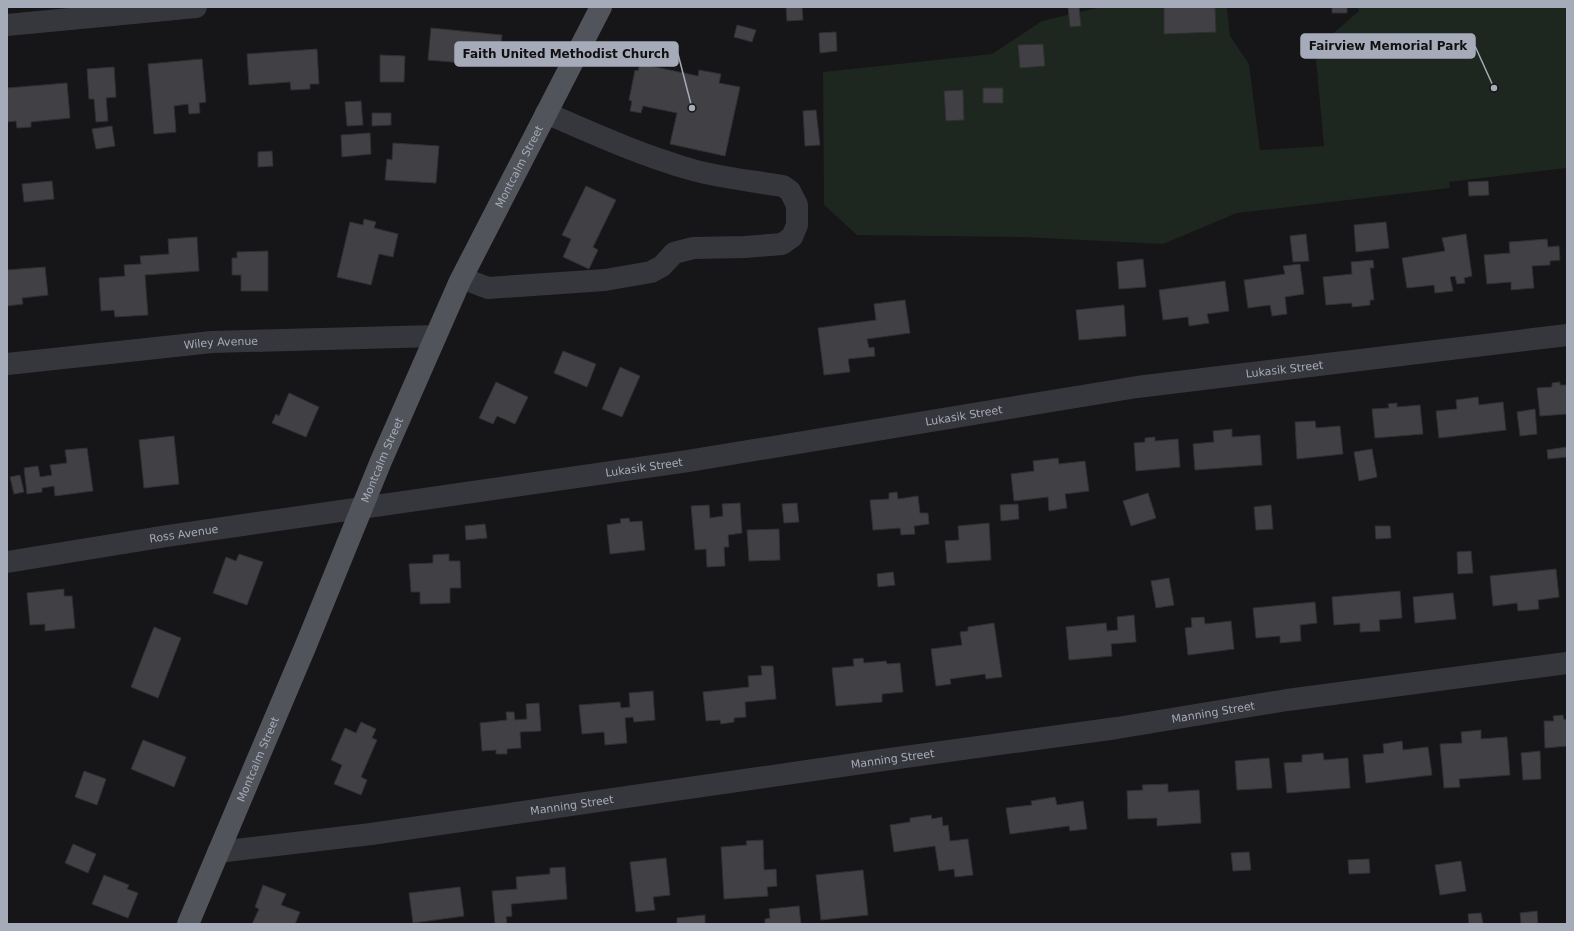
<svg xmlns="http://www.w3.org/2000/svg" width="1574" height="931" viewBox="0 0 1574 931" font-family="'DejaVu Sans',sans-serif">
	<rect width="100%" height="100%" fill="#161518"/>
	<!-- green -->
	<path fill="#1d261f" d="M1101 7H1227L1230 36 1249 64 1260 150 1324 146 1315 49 1359 11 1358 7H1567V168L1449 182 1450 188 1237 213 1163 244 1023 237 857 235 824 205 823 72 992 54 1042 21Z"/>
	<!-- building -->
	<path fill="#404045" stroke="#302f34" d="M786 7H802L803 20 787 21Z
		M1068 7H1079L1081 26 1070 27Z
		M1164 7H1215L1216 32 1164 34Z
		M1332 7H1347V13H1332Z
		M737 25 756 30 752 42 734 37Z
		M431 28 502 35 499 66 428 60Z
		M836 32 837 51 820 53 819 33Z
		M1043 44 1045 66 1020 68 1018 45Z
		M317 49 319 84H310V89L291 90 290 82 249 85 247 54Z
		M380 55 405 56 404 82H380Z
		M641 58 652 61 651 66 698 76 699 70 721 74 719 83 740 87 725 156 670 144 677 113 643 106 641 113 630 111 632 101 629 100 635 70 638 71Z
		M202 59 206 102 199 103 200 113 189 114 188 104 174 106 176 132 154 134 148 64Z
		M114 67 116 97 106 98 108 121 96 122 94 99H89L87 69Z
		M67 83 70 118 31 122V127L17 128 16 121 7 122V88Z
		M983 88H1003V103H983Z
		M963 90 964 120 946 121 944 91Z
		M361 101 363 125 347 126 345 102Z
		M816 110 820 145 805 146 803 111Z
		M372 113H391V125L372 126Z
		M112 126 115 146 96 149 92 129Z
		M370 133 371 154 342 157 341 135Z
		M393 143 439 146 436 183 385 180 387 159 392 160Z
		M272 151 273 166 258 167V152Z
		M52 181 54 199 24 202 22 184Z
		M1488 181 1489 195 1469 196 1468 182Z
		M586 186 616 200 593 247 598 250 589 269 563 257 571 239 562 235Z
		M364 219 376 222 374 228 398 234 393 257 379 254 371 285 337 277 350 222 363 225Z
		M1386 222 1389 248 1356 252 1354 225Z
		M1306 234 1309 261 1293 262 1290 236Z
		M1466 234 1472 276 1464 278 1465 283 1457 284 1455 276 1450 277 1453 291 1435 293 1434 285 1407 288 1402 258 1445 251 1442 238Z
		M197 237 199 271 145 275 148 315 115 317 114 310 101 311 99 278 125 276 124 265 141 264 140 256 169 254 168 239Z
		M1547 239 1548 247 1559 246 1560 260 1550 261V265L1532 266 1534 288 1511 290V282L1487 284 1484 255 1510 253 1509 242Z
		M268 251V291H241V275H232V258H237V252Z
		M1143 259 1146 287 1119 289 1117 262Z
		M1373 260 1374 268H1370L1374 300H1370V305L1352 307V303L1326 305 1323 277 1352 274 1351 262Z
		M1300 264 1304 294 1285 297 1287 314 1272 316 1270 305 1248 308 1244 280 1285 274 1283 266Z
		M45 267 48 295 22 298 23 304 7 306V270Z
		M1225 281 1229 311 1207 314 1209 323 1189 326 1188 317 1163 320 1159 290Z
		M905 300 910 333 867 339 869 348 874 347 875 356 848 359 850 372 824 375 818 328 876 320 874 304Z
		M1124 305 1126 336 1079 340 1076 310Z
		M563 351 596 364 587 387 554 373Z
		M620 367 640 376 622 417 602 409Z
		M496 382 528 397 515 424 497 416 493 424 479 418Z
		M1560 382V385H1567V414L1540 416 1537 388 1552 387V383Z
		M289 393 319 407 306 437 272 423 276 414 279 416Z
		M1478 397 1479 405 1503 402 1506 430 1439 438 1436 411 1457 409 1456 400Z
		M1397 403V407L1420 405 1423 434 1375 438 1372 409 1389 408 1388 404Z
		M1535 409 1537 434 1520 436 1517 412Z
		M1315 421 1316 428 1340 426 1343 454 1297 459 1295 422Z
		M1232 429V437L1260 435 1262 465 1195 470 1193 444 1214 442 1213 431Z
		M174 436 179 484 144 488 139 440Z
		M1155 437V441L1178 439 1180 467 1136 471 1134 443 1145 442V438Z
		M1567 447V457L1548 459 1547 450Z
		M87 448 93 491 55 496 54 486 42 488V492L27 494 24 468 38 466 40 477 52 475 50 465 67 463 65 450Z
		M1372 449 1377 477 1359 481 1354 452Z
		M1058 458 1059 464 1085 461 1089 491 1065 494 1067 508 1049 511 1048 497 1014 501 1011 474 1034 471 1033 461Z
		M20 475 24 492 14 494 10 477Z
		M897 492 898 499 918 496 920 513H928L929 524 914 526 915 534 901 535 900 528 873 530 870 500 889 499V493Z
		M1148 493 1156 518 1131 526 1123 501Z
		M740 503 742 533 728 535 729 547H724L725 566 707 567 706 549 695 550 691 506 709 505 710 518 723 516 722 504Z
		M797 503 799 522 784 523 782 504Z
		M1018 504 1019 519 1001 521 1000 505Z
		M1271 505 1273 529 1256 530 1254 507Z
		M629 518 630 522 642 521 645 550 610 554 607 525 621 523 620 519Z
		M989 523 991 560 947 563 945 541 959 540 958 526Z
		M485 524 487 538 466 540 465 526Z
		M1375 526H1390L1391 538 1376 539Z
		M779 529 780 560 749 561 747 530Z
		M1471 551 1473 573 1458 574 1457 552Z
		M239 554 263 562 247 605 213 593 226 557 236 561Z
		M449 554V561H460L461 588H450V603L420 604V592H411L409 564 433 563V555Z
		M1556 569 1559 597 1538 600 1539 609 1518 611 1517 603 1493 606 1490 576Z
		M893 572 895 585 878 587 877 574Z
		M1169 578 1174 605 1156 608 1151 581Z
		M64 589V596H72L75 628 45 631V624L30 625 27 593Z
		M1400 591 1402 618 1379 620 1380 631 1360 632V623L1334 625 1332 597Z
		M1453 593 1456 619 1415 623 1413 597Z
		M1315 602 1317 623 1300 625 1301 641 1280 643V636L1256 638 1253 608Z
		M1134 615 1136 642 1111 644 1112 656 1069 660 1066 627 1106 623 1107 631 1118 630 1117 617Z
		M1204 617 1205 624 1231 621 1234 649 1188 655 1185 628 1192 627 1191 618Z
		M994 623 1002 677 986 679 985 674 950 679 951 684 936 686 931 649 962 645 960 632 968 631V627Z
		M154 627 181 638 158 698 131 687Z
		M863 658 864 663 886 661 887 664 900 663 903 692 882 694V702L836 706 832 668 854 666 853 659Z
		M761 666H773L776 699 745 702 746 717 734 718V722L721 724 720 720 706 721 703 692 749 687 748 676 762 675Z
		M653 691 655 720 634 722 633 717 625 718 627 743 605 745 604 732 582 734 579 705 620 702 621 708 630 707 629 693Z
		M539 703 541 731 520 732 521 748 507 749V754H496V750L482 751 480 723 507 720 506 712H514L515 720 527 719 526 704Z
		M1563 715 1564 720 1567 719V746L1545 748 1544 721H1554L1553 716Z
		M361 722 376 729 372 738 377 740 361 777 367 780 361 795 334 784 342 765 331 760 345 728 356 733Z
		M1481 730V739L1507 737 1510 775 1459 779 1460 787 1444 788 1440 744 1462 743 1461 732Z
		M143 740 186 757 174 787 131 769Z
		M1402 741 1403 750 1428 747 1432 775 1366 783 1363 755 1384 753 1383 744Z
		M1540 751 1541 779 1523 780 1521 753Z
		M1323 753 1324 760 1348 758 1350 788 1287 793 1284 763 1302 762V755Z
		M1269 758 1272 788 1237 790 1235 761Z
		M84 771 106 779 97 805 75 797Z
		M1168 784V792L1199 790 1201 823 1157 826V818L1128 819 1127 791 1143 790 1142 785Z
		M1055 797 1057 805 1083 801 1087 829 1070 831 1069 826 1010 834 1006 808 1032 805 1031 801Z
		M931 815 932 819 942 817 943 826 948 825 950 841 968 839 973 875 955 877 954 869 939 871 935 846 894 852 890 825 910 822V818Z
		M763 840 764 870 776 869 777 886 767 887 768 896 724 899 721 847 747 845 746 841Z
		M73 844 96 854 88 873 65 863Z
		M1249 852 1251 870 1233 871 1231 853Z
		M666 858 670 895 653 897 655 910 636 912 630 862Z
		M1369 859 1370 873 1349 874 1348 860Z
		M1461 861 1466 891 1440 895 1435 865Z
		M565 867 567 899 511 904 512 916 506 917 507 924H495L492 891 517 889 516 877 550 874V868Z
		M863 870 868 915 821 920 816 875Z
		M104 875 129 885 127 889 138 893 128 918 92 904Z
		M263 885 286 894 281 905 300 912 295 924H252L259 909 255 907Z
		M460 887 464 916 413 923 409 893Z
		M799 906 801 924H765V919L770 918 769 909Z
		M1537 911 1538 924H1521L1520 913Z
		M1481 913 1483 924H1469L1468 914Z
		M705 915V924H677V918Z"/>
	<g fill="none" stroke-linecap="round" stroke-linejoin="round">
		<!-- minor -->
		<g stroke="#36373d" stroke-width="22">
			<path d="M7 25 196 7"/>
			<path d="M462 278 488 288 605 280 651 272 662 266 674 253 693 248 745 247 782 244 792 237 797 225V205L790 191 783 186C753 181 722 178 693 170 643 156 594 134 546 113"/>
			<path id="s1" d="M7 364 212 342 436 336"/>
			<path id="s2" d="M7 562 167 536 688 461 1137 387 1567 335"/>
			<path id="s3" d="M218 852 371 834 890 759 1117 728 1287 700 1567 663"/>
		</g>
		<!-- major -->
		<path stroke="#52545c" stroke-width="22" id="s4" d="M188 924 306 645 381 461 460 281 601 7"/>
	</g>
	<g text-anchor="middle" stroke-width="4" stroke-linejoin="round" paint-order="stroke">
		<!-- street labels -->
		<g font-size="11" fill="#a6abb9" stroke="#111013">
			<text dy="4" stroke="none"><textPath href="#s4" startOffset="827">Montcalm Street</textPath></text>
			<text dy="4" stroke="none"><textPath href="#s1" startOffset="215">Wiley Avenue</textPath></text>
			<text dy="4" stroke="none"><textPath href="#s2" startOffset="1292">Lukasik Street</textPath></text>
			<text dy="4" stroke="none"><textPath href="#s2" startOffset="968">Lukasik Street</textPath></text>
			<text dy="4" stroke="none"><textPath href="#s4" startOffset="503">Montcalm Street</textPath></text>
			<text dy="4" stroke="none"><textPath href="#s2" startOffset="644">Lukasik Street</textPath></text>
			<text dy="4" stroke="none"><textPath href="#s2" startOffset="179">Ross Avenue</textPath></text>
			<text dy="4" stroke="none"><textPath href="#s3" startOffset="1005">Manning Street</textPath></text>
			<text dy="4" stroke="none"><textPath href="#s4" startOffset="179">Montcalm Street</textPath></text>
			<text dy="4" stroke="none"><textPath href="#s3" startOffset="681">Manning Street</textPath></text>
			<text dy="4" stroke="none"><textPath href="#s3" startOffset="357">Manning Street</textPath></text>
		</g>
	</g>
	<!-- callouts -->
	<path fill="none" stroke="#a6abb9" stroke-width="1.5" d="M1494 88L1475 46M692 108L678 54"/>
	<g fill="#a6abb9" stroke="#111013" stroke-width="1.5">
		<circle cx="1494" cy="88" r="4"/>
		<circle cx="692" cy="108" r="4"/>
	</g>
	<g fill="#a6abb9" stroke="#a6abb9" stroke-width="1.5">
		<rect x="1301" y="34" width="174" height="24" rx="4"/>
		<rect x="455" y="42" width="223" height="24" rx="4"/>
	</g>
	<g font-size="12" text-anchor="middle" font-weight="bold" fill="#111">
		<text x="1388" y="50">Fairview Memorial Park</text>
		<text x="566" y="58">Faith United Methodist Church</text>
	</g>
	<!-- border -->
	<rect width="1574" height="931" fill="none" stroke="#a6abb9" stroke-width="16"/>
</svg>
